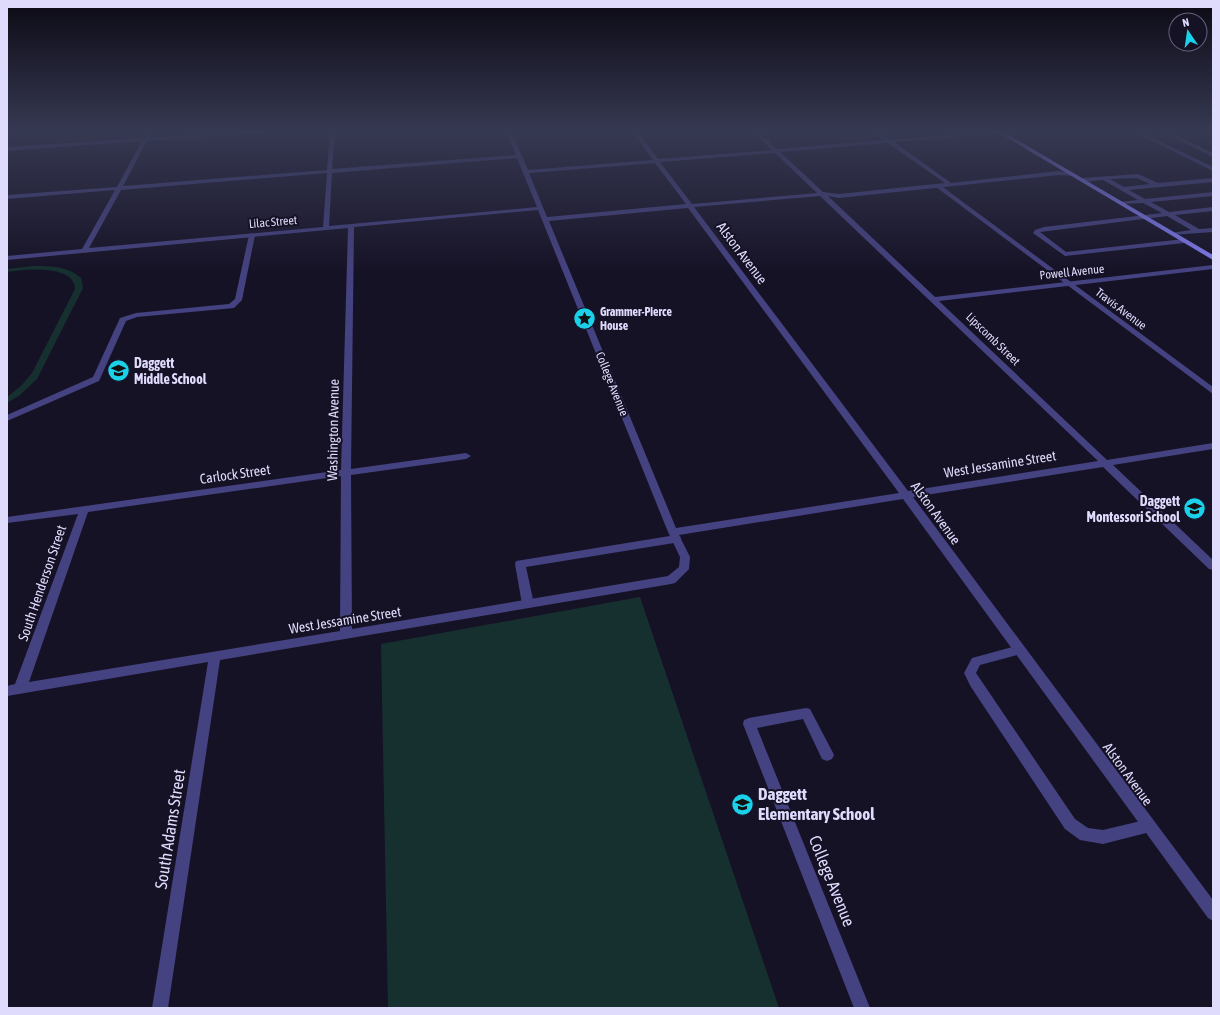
<svg xmlns="http://www.w3.org/2000/svg" width="1220" height="1015" viewBox="0 0 1220 1015" font-family="'Asap Condensed',sans-serif">
	<rect width="100%" height="100%" fill="#161226"/>
	<!-- green -->
	<path fill="#16302f" d="M33 266C50 266 68 266 81 278L83 288 37 379 20 395 7 403V397L21 386 32 373 75 289C75 264 23 269 7 272V269Z
		M640 597 779 1008H388L381 644Z"/>
	<g fill="none" stroke-linecap="round" stroke-linejoin="round">
		<!-- lane -->
		<path fill="#454281" fill-rule="evenodd" d="M1132 131H1139L1213 167V171Z
			M1160 131H1167L1213 153V157Z
			M1138 174 1158 183 1213 178V182L1129 190 1145 199 1213 192V196L1151 202 1169 212 1213 207V211L1175 215 1199 229 1213 228V232L1171 235V233L1191 230 1167 216 1040 232 1066 252 1184 239 1187 241 1184 243 1065 256 1033 233 1035 230 1044 227 1162 213 1143 203 1120 204V202L1138 200 1103 180 1083 182 1080 180 1083 178ZM1137 178 1150 184 1124 187 1110 179Z
			M936 185H940L1213 387V394L936 187Z
			M252 233 255 235 242 300 234 308 137 317 126 321 99 381 7 421V415L93 377 120 318 136 313 229 304 235 299 249 235Z
			M676 535 680 536 681 539 680 542 526 567 534 604 532 607 528 608 524 607 522 604 515 564 516 561Z
			M1020 645 1024 647 1026 650 1024 653 980 665 976 673 1075 819 1088 828 1103 830 1149 819 1154 821 1156 826 1154 831 1103 844 1080 840 1065 829 971 687 964 673 972 658Z
			M806 708 810 709 832 751 834 755 832 759 827 761 822 759 803 719 757 728 870 1008H854L743 724 744 720 749 718Z"/>
		<!-- street -->
		<path fill="#454281" fill-rule="evenodd" d="M148 131H153L149 138 244 131H268L265 133 147 141 123 186 327 170 330 131H335L332 169 516 155 506 131H511L528 170 653 160 632 131H637L658 159 772 150 753 131H758L777 149 884 140 872 131H877L890 140 993 131H1012L1010 133 894 142 951 183 1059 171 1076 174V176L1059 175 839 198 828 196 935 297 1213 265V269L939 301 1107 460 1213 443V449L1113 465 1213 560V570L1209 569 1103 467 913 497 1213 900V921L1208 918 903 499 679 535 690 557 689 569 675 583 671 584 220 660 168 1008H152L208 662 7 696V686L15 684 78 514 7 523V517L341 470 348 228 7 260V256L82 249 115 190 7 199V195L117 187 142 141 7 151V147L144 138ZM888 143 945 183 839 194 823 192 780 152ZM775 153 817 193 692 204 660 162ZM517 158 537 207 329 226 332 173ZM655 163 686 204 547 217 529 173ZM327 173 323 227 89 248 121 190ZM820 196 1098 461 908 491 694 207ZM688 208 899 493 676 528 549 221ZM538 210 668 532 680 557 679 567 668 576 352 629 351 475 466 459 471 456 466 453 351 469 354 227ZM341 476 340 631 29 682 88 512Z"/>
		<!-- secondary -->
		<path fill="#807bf2" fill-rule="evenodd" d="M996 131H1002L1213 255V260Z"/>
	</g>
	<!-- sky -->
	<linearGradient id="sky" x2="0" y2="1"><stop stop-color="#0c0a15"/><stop offset="0.48" stop-color="#363952"/><stop offset="1" stop-color="#363952" stop-opacity="0"/></linearGradient>
	<rect width="1220" height="273" fill="url(#sky)"/>
	<!-- icons -->
	<defs>
		<symbol id="sight-disc" viewBox="-11 -11 22 22"><circle r="9.5" fill="#1ad1e9" stroke="#161226"/><path d="M0-6L1.8-2.2L6-1.7L2.9 1.2L3.7 5.4L0 3.3L-3.7 5.4L-2.9 1.2L-6-1.7L-1.8-2.2Z" fill="#111"/></symbol>
		<symbol id="school-disc" viewBox="-11 -11 22 22"><circle r="9.5" fill="#1ad1e9" stroke="#161226"/><path d="M0-5L7-2L0 1L-7-2ZM-4 1L0 2.5L4 1V4Q0 6-4 4Z" fill="#111"/></symbol>
	</defs>
	<g fill-rule="evenodd">
		<use href="#sight-disc" x="572" y="306" width="25" height="25"/>
		<use href="#school-disc" x="106" y="358" width="25" height="25"/>
		<use href="#school-disc" x="1182" y="496" width="25" height="25"/>
		<use href="#school-disc" x="730" y="792" width="25" height="25"/>
	</g>
	<g text-anchor="middle" stroke-width="4" stroke-linejoin="round" paint-order="stroke">
		<!-- far-street labels -->
		<g font-size="12" fill="#dfdbfc" stroke="#161226">
			<text transform="translate(273 222) rotate(-5)" y="4">Lilac Street</text>
			<text transform="translate(1072 272) rotate(-6)" y="4">Powell Avenue</text>
			<text transform="translate(1121 309) rotate(37)" y="4">Travis Avenue</text>
			<text transform="translate(993 339) rotate(44)" y="4">Lipscomb Street</text>
			<text transform="translate(612 384) rotate(68)" y="4">College Avenue</text>
		</g>
		<!-- far-poi labels -->
		<g font-size="12" font-weight="bold" fill="#dfdbfc" stroke="#161226" text-anchor="start">
			<text x="600" y="316">Grammer-Pierce<tspan x="600" dy="14">House</tspan></text>
		</g>
		<!-- street labels -->
		<g font-size="14" fill="#dfdbfc" stroke="#161226">
			<text transform="translate(742 253) rotate(53)" y="5">Alston Avenue</text>
			<text transform="translate(333 430) rotate(-89)" y="5">Washington Avenue</text>
			<text transform="translate(1000 464) rotate(-9)" y="5">West Jessamine Street</text>
			<text transform="translate(235 474) rotate(-8)" y="5">Carlock Street</text>
			<text transform="translate(936 513) rotate(54)" y="5">Alston Avenue</text>
			<text transform="translate(42 583) rotate(-71)" y="5">South Henderson Street</text>
			<text transform="translate(345 620) rotate(-9)" y="5">West Jessamine Street</text>
			<text transform="translate(1128 774) rotate(54)" y="5">Alston Avenue</text>
		</g>
		<!-- poi labels -->
		<g font-size="14" font-weight="bold" fill="#dfdbfc" stroke="#161226" text-anchor="start">
			<text x="134" y="368">Daggett<tspan x="134" dy="16">Middle School</tspan></text>
			<text x="1180" y="506" text-anchor="end">Daggett<tspan x="1180" dy="16">Montessori School</tspan></text>
		</g>
		<!-- near-poi labels -->
		<g font-size="17" font-weight="bold" fill="#dfdbfc" stroke="#161226" text-anchor="start">
			<text x="758" y="800">Daggett<tspan x="758" dy="20">Elementary School</tspan></text>
		</g>
		<!-- near-street labels -->
		<g font-size="17" fill="#dfdbfc" stroke="#161226">
			<text transform="translate(170 829) rotate(-81)" y="6">South Adams Street</text>
			<text transform="translate(832 881) rotate(68)" y="6">College Avenue</text>
		</g>
	</g>
	<!-- border -->
	<rect width="1220" height="1015" fill="none" stroke="#dfdbfc" stroke-width="16"/>
	<!-- north arrow -->
	<g transform="translate(1188 32) rotate(347)"><circle r="19" fill="#161226" stroke="#66627c"/>
	<path d="M0-3L7 15L0 10L-7 15Z" fill="#1ad1e9"/>
	<text y="-6" font-size="11" font-weight="bold" text-anchor="middle" fill="#dfdbfc">N</text>
	</g>
</svg>
